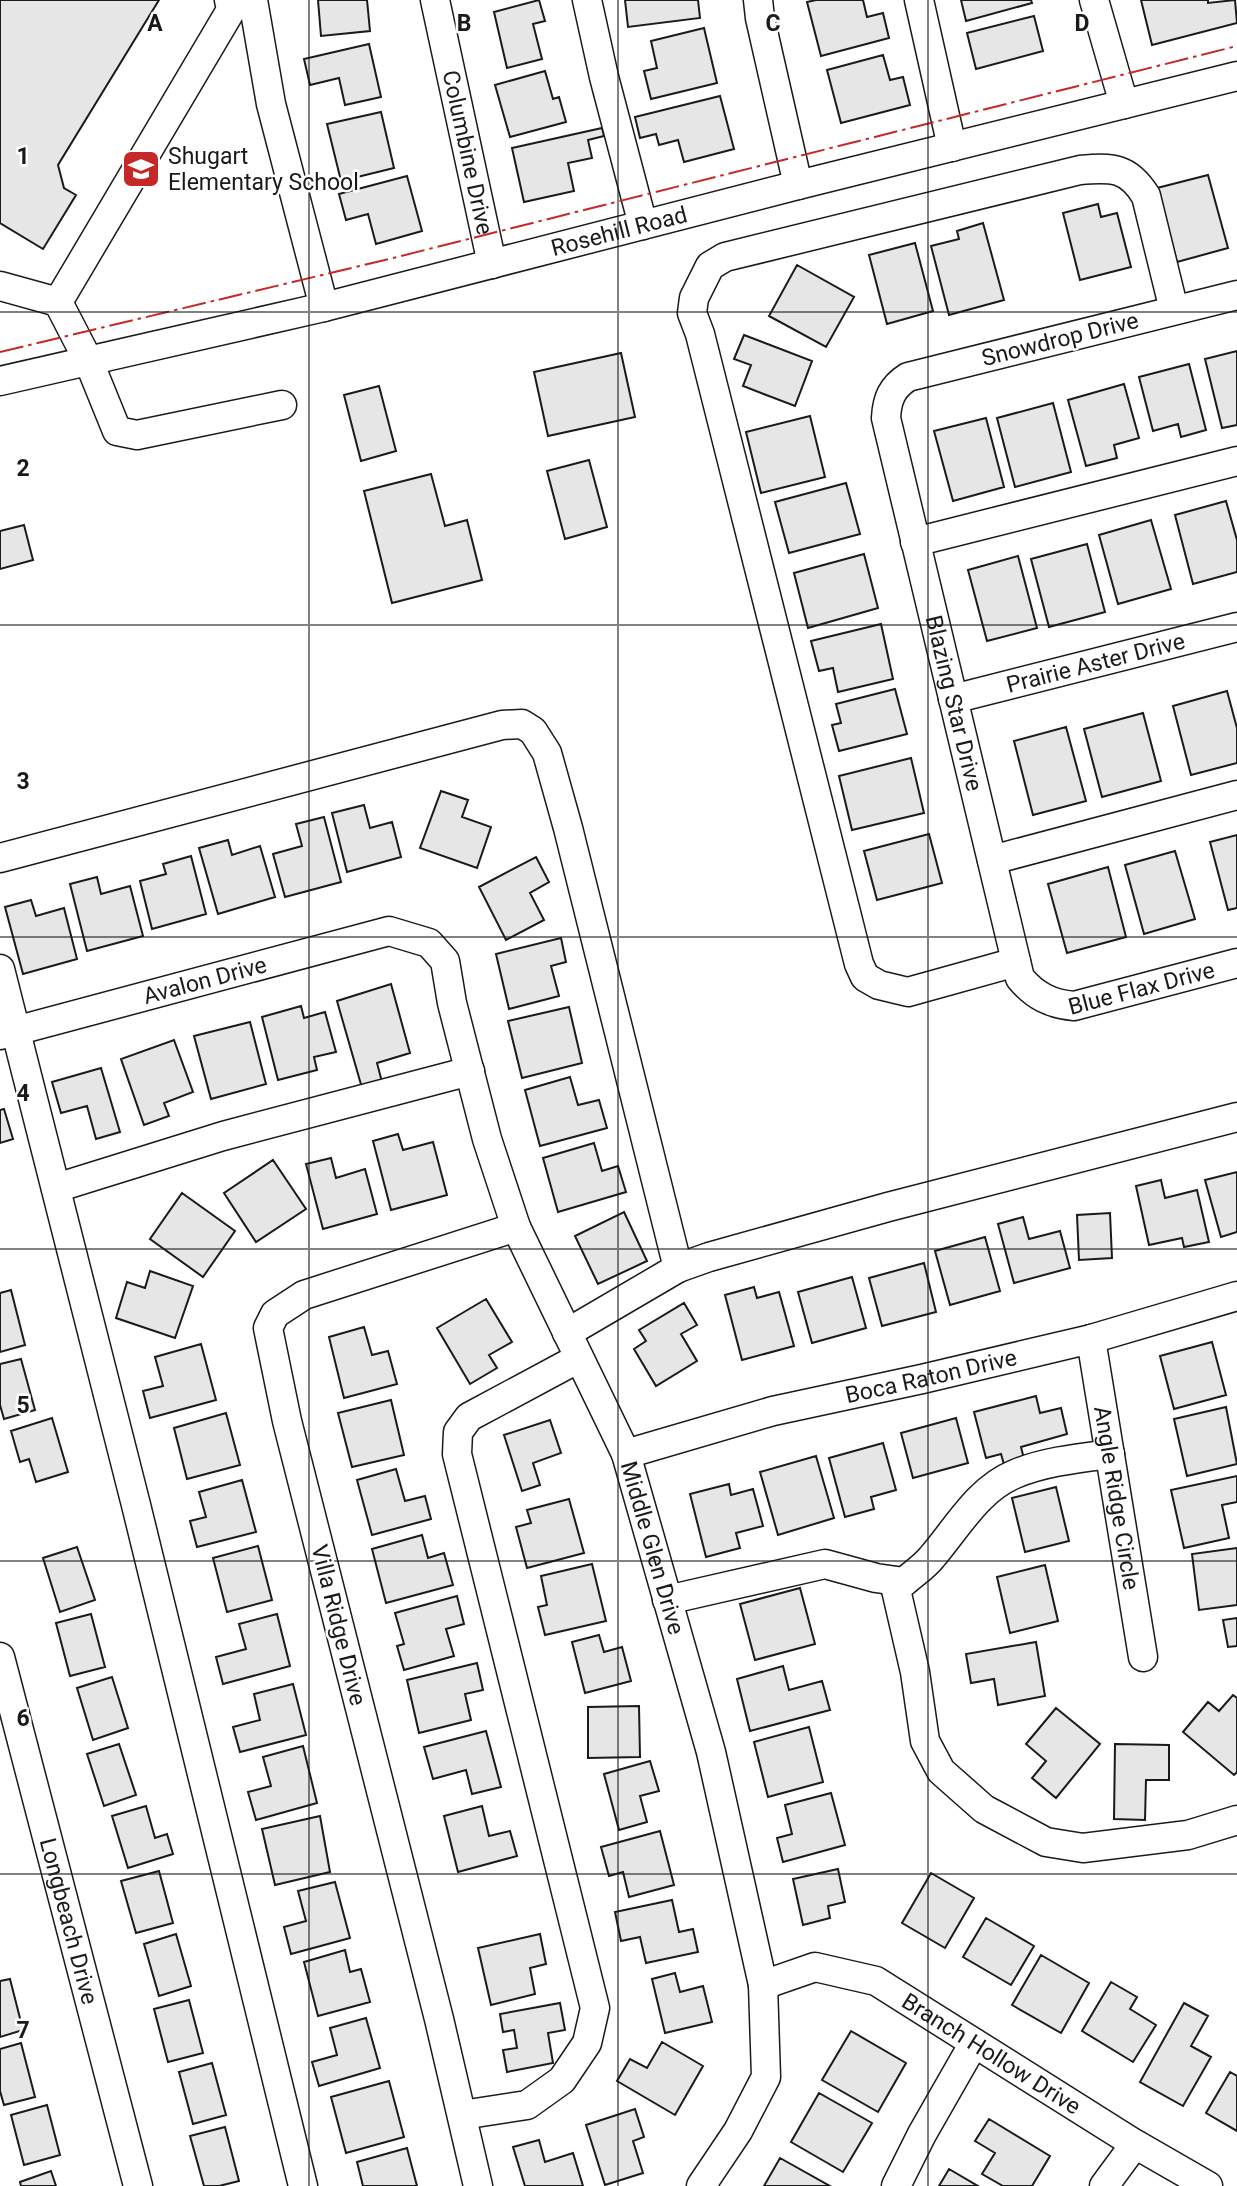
<svg xmlns="http://www.w3.org/2000/svg" width="1237" height="2186" viewBox="0 0 1237 2186" font-family="Roboto,sans-serif">
	<rect width="100%" height="100%" fill="#fff"/>
	<!-- building -->
	<path fill="#e6e6e6" stroke="#1a1a1a" stroke-width="2" d="M0 0H159L58 165 64 188 76 195 43 249 0 223Z
		M318 0H367L370 31 321 36Z
		M539 0 545 21 533 24 542 59 507 68 494 12Z
		M625 0H698L700 18 628 27Z
		M816 0H863L867 17 883 13 889 38 821 56 807 2Z
		M961 0H1031L1032 3 966 21Z
		M1141 0H1208V3L1235 0 1237 23 1152 45Z
		M1034 16 1043 51 976 69 967 33Z
		M704 28 717 83 651 99 644 71 657 68 651 41Z
		M369 44 381 97 345 105 339 78 310 85 304 59Z
		M883 55 890 80 903 77 910 105 841 123 827 70Z
		M545 71 553 99 559 97 566 122 510 137 495 85Z
		M720 96 734 149 684 162 678 140 659 145 656 134 640 138 635 117Z
		M381 112 394 168 341 181 327 124Z
		M602 128 604 136 588 140 592 158 568 163 574 191 524 202 512 148Z
		M1208 175 1228 248 1177 262 1157 188Z
		M407 176 422 231 376 244 368 214 346 220 339 194Z
		M1098 204 1101 217 1117 213 1131 267 1080 280 1063 213Z
		M983 223 1004 300 949 315 931 246 959 239 957 231Z
		M915 243 933 311 887 324 869 255Z
		M797 265 854 297 826 347 769 316Z
		M744 335 812 361 795 406 743 386 751 365 734 359Z
		M1237 351V425L1222 428 1205 359Z
		M621 353 635 417 548 436 534 372Z
		M1189 364 1206 430 1181 437 1178 424 1153 431 1139 377Z
		M1124 384 1139 438 1114 445 1117 458 1086 466 1068 400Z
		M379 386 396 451 361 461 344 395Z
		M1053 403 1071 472 1015 487 997 418Z
		M810 416 825 477 761 493 746 432Z
		M986 418 1004 487 953 501 934 431Z
		M589 460 607 527 565 539 547 471Z
		M431 474 445 526 467 520 482 580 392 603 364 491Z
		M846 483 860 534 789 553 775 502Z
		M1226 501 1237 540V572L1193 584 1175 515Z
		M1151 520 1171 589 1118 604 1099 535Z
		M24 525 33 560 0 569V531Z
		M1087 544 1105 612 1049 627 1031 559Z
		M864 554 878 608 808 628 794 573Z
		M1018 556 1037 628 987 641 968 570Z
		M881 624 893 679 838 692 833 668 819 671 811 641Z
		M895 689 907 734 839 751 832 725 841 723 836 704Z
		M1227 691 1237 728V763L1191 775 1173 706Z
		M1143 713 1161 781 1102 797 1084 729Z
		M1066 727 1086 801 1033 815 1014 741Z
		M911 758 924 813 852 830 839 776Z
		M441 791 468 800 462 817 491 827 477 868 420 848Z
		M364 805 370 828 392 822 401 857 347 872 332 813Z
		M324 817 341 882 285 897 273 854 302 846 296 824Z
		M929 834 942 883 877 900 864 851Z
		M1237 835V908L1228 910 1210 842Z
		M228 840 232 855 260 846 275 897 218 914 199 848Z
		M1175 851 1195 919 1144 934 1125 865Z
		M191 856 206 914 152 929 140 881 166 874 163 864Z
		M536 857 549 882 530 893 544 920 506 940 479 887Z
		M1108 867 1126 937 1067 953 1048 884Z
		M97 877 101 894 130 886 143 936 87 951 70 884Z
		M31 900 36 916 64 908 77 959 23 974 5 907Z
		M561 938 566 962 551 966 559 996 509 1009 496 954Z
		M391 984 410 1053 377 1063 382 1082 362 1088 337 1001Z
		M301 1006 304 1018 325 1012 336 1052 314 1057 317 1070 278 1080 262 1017Z
		M569 1007 582 1063 522 1078 508 1021Z
		M250 1022 266 1084 211 1099 194 1036Z
		M174 1040 193 1092 164 1103 169 1116 144 1125 121 1059Z
		M101 1068 120 1132 96 1139 87 1106 61 1113 52 1082Z
		M570 1077 578 1105 599 1100 607 1128 540 1146 525 1090Z
		M4 1109 13 1139 0 1143V1110Z
		M398 1134 403 1150 433 1142 447 1195 391 1210 373 1141Z
		M594 1143 602 1171 618 1166 626 1192 558 1212 543 1158Z
		M331 1158 336 1178 365 1169 377 1214 323 1229 306 1164Z
		M273 1160 306 1209 256 1242 224 1193Z
		M1237 1172V1232L1221 1237 1205 1180Z
		M1161 1180 1165 1198 1197 1190 1209 1242 1184 1247 1182 1238 1149 1245 1136 1186Z
		M182 1193 235 1231 203 1277 150 1239Z
		M624 1212 647 1261 598 1284 575 1236Z
		M1110 1213 1112 1258 1079 1260 1077 1215Z
		M1023 1217 1029 1239 1060 1231 1070 1268 1014 1283 998 1224Z
		M985 1237 1000 1291 950 1305 935 1251Z
		M924 1263 936 1312 882 1326 869 1278Z
		M150 1271 193 1286 175 1338 116 1318 127 1282 145 1288Z
		M852 1277 866 1328 812 1343 798 1292Z
		M754 1287 757 1298 779 1292 794 1346 742 1360 725 1295Z
		M11 1290 25 1345 0 1352V1293Z
		M486 1299 512 1342 489 1355 497 1368 470 1384 437 1328Z
		M684 1303 697 1325 681 1334 697 1361 656 1386 634 1349 646 1341 639 1330Z
		M364 1327 372 1355 388 1351 397 1384 344 1398 329 1337Z
		M1212 1342 1226 1395 1174 1409 1160 1356Z
		M201 1344 216 1400 150 1418 143 1391 163 1386 155 1357Z
		M21 1359 35 1410 4 1419 0 1405V1364Z
		M1036 1396 1040 1413 1061 1408 1067 1434 1021 1447 1025 1463 1005 1468 1001 1454 986 1458 974 1412Z
		M391 1400 404 1455 352 1467 338 1413Z
		M1226 1407 1237 1464 1187 1476 1174 1419Z
		M226 1413 240 1465 187 1479 174 1428Z
		M52 1418 68 1472 36 1482 29 1459 20 1462 11 1431Z
		M956 1418 968 1463 913 1478 901 1433Z
		M550 1420 561 1453 533 1463 540 1485 522 1491 504 1435Z
		M883 1443 896 1490 871 1497 874 1509 845 1517 829 1458Z
		M816 1456 834 1518 778 1535 760 1472Z
		M396 1469 405 1501 425 1496 431 1519 372 1535 357 1480Z
		M1237 1476V1502L1222 1505 1229 1538 1184 1548 1171 1490Z
		M242 1480 256 1532 197 1547 190 1521 206 1517 199 1492Z
		M729 1484 731 1495 753 1489 763 1526 736 1533 740 1548 706 1557 690 1494Z
		M1056 1487 1069 1541 1025 1552 1012 1498Z
		M569 1499 584 1553 527 1568 516 1527 531 1523 527 1510Z
		M422 1535 428 1558 444 1553 453 1585 386 1603 372 1549Z
		M258 1546 272 1600 227 1612 213 1558Z
		M77 1547 95 1600 60 1612 43 1558Z
		M1237 1548V1605L1199 1610 1192 1554Z
		M592 1564 606 1621 545 1635 538 1607 547 1605 541 1576Z
		M1045 1565 1058 1621 1010 1633 997 1577Z
		M800 1588 815 1644 755 1660 740 1604Z
		M457 1596 464 1624 446 1629 454 1656 404 1670 397 1646 404 1644 395 1613Z
		M91 1614 105 1667 70 1676 56 1623Z
		M277 1614 290 1666 223 1684 216 1657 246 1649 239 1624Z
		M1237 1618V1646L1228 1647 1223 1620Z
		M599 1635 604 1652 622 1647 631 1681 585 1693 572 1642Z
		M1036 1642 1045 1696 998 1705 994 1679 971 1683 966 1654Z
		M477 1663 483 1690 465 1694 471 1720 419 1733 407 1680Z
		M783 1666 789 1690 822 1681 830 1710 750 1731 737 1679Z
		M112 1677 128 1728 93 1740 77 1688Z
		M293 1684 306 1735 240 1752 233 1727 260 1720 254 1694Z
		M1233 1695 1237 1698V1772L1234 1775 1183 1732 1208 1702 1219 1711Z
		M639 1706 640 1757 588 1758V1707Z
		M1056 1708 1100 1744 1056 1798 1032 1778 1046 1761 1026 1744Z
		M809 1727 823 1782 768 1797 754 1742Z
		M486 1731 501 1787 472 1794 466 1770 433 1779 424 1747Z
		M119 1744 136 1795 104 1806 87 1754Z
		M1115 1744 1169 1745V1780H1146L1145 1820 1114 1819Z
		M303 1746 317 1803 256 1820 248 1792 271 1786 263 1757Z
		M650 1761 659 1791 640 1796 647 1822 619 1830 604 1774Z
		M831 1793 845 1845 783 1862 777 1838 792 1834 785 1805Z
		M146 1806 155 1838 167 1834 173 1854 128 1868 112 1816Z
		M482 1806 489 1836 510 1831 517 1856 458 1872 444 1816Z
		M320 1816 330 1872 275 1885 262 1829Z
		M660 1831 674 1885 629 1897 623 1872 609 1876 601 1847Z
		M838 1869 845 1902 828 1906 830 1918 803 1925 793 1879Z
		M159 1871 173 1923 136 1933 121 1881Z
		M931 1873 974 1898 945 1948 902 1923Z
		M335 1882 350 1938 291 1954 284 1927 306 1921 298 1891Z
		M672 1900 679 1932 693 1929 698 1952 646 1963 640 1937 621 1941 615 1912Z
		M986 1918 1034 1946 1011 1985 963 1957Z
		M176 1934 191 1986 159 1996 144 1944Z
		M540 1934 546 1964 530 1968 535 1994 491 2005 478 1948Z
		M345 1950 350 1972 361 1969 370 2002 318 2016 304 1962Z
		M1041 1955 1089 1983 1061 2033 1012 2005Z
		M675 1973 680 1992 703 1986 712 2022 665 2033 652 1979Z
		M10 1979 23 2030 0 2037V1981Z
		M1111 1982 1137 1997 1130 2009 1156 2025 1133 2062 1082 2031Z
		M189 2000 203 2053 168 2062 154 2009Z
		M560 2003 565 2030 548 2033 553 2063 507 2072 503 2050 517 2048 514 2030 503 2032 500 2014Z
		M1184 2003 1208 2016 1191 2046 1211 2057 1183 2106 1140 2082Z
		M366 2018 380 2068 319 2086 312 2062 337 2055 330 2028Z
		M851 2031 906 2063 878 2112 822 2080Z
		M662 2042 703 2066 675 2115 617 2081 630 2059 647 2068Z
		M21 2043 35 2097 4 2105 0 2091V2049Z
		M212 2063 226 2115 193 2124 179 2072Z
		M1230 2072 1237 2076V2131L1206 2113Z
		M389 2081 404 2137 346 2153 331 2097Z
		M819 2093 872 2123 843 2172 791 2142Z
		M47 2105 60 2155 24 2165 11 2115Z
		M635 2109 644 2137 633 2141 643 2173 605 2185 586 2125Z
		M989 2119 1050 2156 1032 2186H1003L982 2174 995 2153 975 2141Z
		M225 2127 239 2181 219 2186H204L190 2136Z
		M539 2140 545 2162 573 2153 583 2186H525L513 2147Z
		M407 2148 417 2186H363L357 2162Z
		M780 2158 830 2186H764Z
		M949 2169 978 2186H939Z
		M51 2171 56 2186H21L20 2182Z"/>
	<g fill="none" stroke-linecap="round" stroke-linejoin="round">
		<defs>
			<g id="minor">
				<path d="M253 0 271 104 324 307"/>
				<path id="s1" d="M435 0 492 264"/>
				<path d="M587 0 604 77 643 225"/>
				<path d="M758 0 760 18 798 185"/>
				<path d="M919 0 952 147"/>
				<path d="M1094 0 1124 104"/>
				<path d="M0 286 58 302 89 362 117 431 137 435 282 405"/>
				<path id="s2" d="M1237 295 908 377C892 387 887 399 886 418L1020 978C1035 996 1051 1004 1074 1006L1237 963"/>
				<path d="M58 302 231 10 229 0"/>
				<path id="s3" d="M0 381 324 307 798 185 1237 76"/>
				<path d="M915 542 1237 461"/>
				<path id="s4" d="M953 699 1237 627"/>
				<path d="M0 858 502 725 522 724 533 731 547 753 568 828 678 1268"/>
				<path d="M992 860 1237 795"/>
				<path d="M1016 962 908 992 879 985 865 977 859 964 700 334 692 313 694 298 710 266 725 257 1080 170C1112 167 1128 167 1146 196L1174 310"/>
				<path d="M0 969 136 1505 303 2186"/>
				<path id="s5" d="M0 1035 389 931 429 943 445 961 452 1003 487 1139 516 1227 626 1454 711 1752 763 1985 766 2077 738 2131 701 2186"/>
				<path d="M56 1188 223 1136 470 1071"/>
				<path d="M567 1333 678 1268 709 1257 888 1207 1237 1117"/>
				<path id="s6" d="M1091 1339 1143 1657"/>
				<path id="s7" d="M626 1454 773 1411 922 1379 1091 1339 1237 1296"/>
				<path d="M894 1581 915 1672 925 1741 941 1771 984 1809 1046 1842 1083 1848 1188 1835 1237 1820"/>
				<path d="M667 1600 825 1564 876 1578 904 1582C913 1574 924 1567 932 1557 957 1528 978 1489 1015 1474 1043 1462 1079 1458 1110 1454"/>
				<path id="s8" d="M0 1657 138 2186"/>
				<path id="s9" d="M763 1985 815 1967 876 1981 1135 2144 1208 2186"/>
				<path d="M462 2115 527 2105 562 2080 587 2043 595 2008 457 1454 458 1432 469 1417 579 1358"/>
				<path d="M478 2186 439 2019 287 1421 268 1328 275 1314 304 1295 516 1227"/>
				<path d="M896 2186 922 2134 974 2043"/>
				<path d="M1104 2186 1135 2144"/>
			</g>
		</defs>
		<!-- minor casing -->
		<use href="#minor" stroke="#1a1a1a" stroke-width="31"/>
		<!-- minor -->
		<use href="#minor" stroke="#fff" stroke-width="28"/>
		<!-- power -->
		<path stroke="#c62828" stroke-width="2" stroke-dasharray="24 5 3.5 5" stroke-linecap="butt" d="M0 352 393 258 1237 46"/>
	</g>
	<!-- grid -->
	<path fill="none" stroke="#1a1a1a" stroke-width="2" stroke-opacity="0.55" d="M309 0V2186M618 0V2186M928 0V2186M0 312H1237M0 625H1237M0 937H1237M0 1249H1237M0 1561H1237M0 1874H1237"/>
	<!-- icons -->
	<defs>
		<symbol id="school-square" viewBox="-11 -11 22 22"><rect x="-9" y="-9" width="18" height="18" rx="4" fill="#c62828" stroke="#fff"/><path d="M0-5L7-2L0 1L-7-2ZM-4 1L0 2.5L4 1V4Q0 6-4 4Z" fill="#fff"/></symbol>
	</defs>
	<g fill-rule="evenodd">
		<use href="#school-square" x="119" y="147" width="44" height="44"/>
	</g>
	<g text-anchor="middle" stroke-width="5" stroke-linejoin="round" paint-order="stroke">
		<!-- street labels -->
		<g font-size="23" fill="#1a1a1a" stroke="#fff">
			<text dy="8" stroke="none"><textPath href="#s1" startOffset="156">Columbine Drive</textPath></text>
			<text dy="8" stroke="none"><textPath href="#s3" startOffset="637">Rosehill Road</textPath></text>
			<text transform="translate(1060 339) rotate(-14)" y="8">Snowdrop Drive</text>
			<text dy="8" stroke="none"><textPath href="#s4" startOffset="147">Prairie Aster Drive</textPath></text>
			<text dy="8" stroke="none"><textPath href="#s2" startOffset="681">Blazing Star Drive</textPath></text>
			<text dy="8" stroke="none"><textPath href="#s5" startOffset="212">Avalon Drive</textPath></text>
			<text dy="8" stroke="none"><textPath href="#s2" startOffset="1096">Blue Flax Drive</textPath></text>
			<text dy="8" stroke="none"><textPath href="#s7" startOffset="315">Boca Raton Drive</textPath></text>
			<text dy="8" stroke="none"><textPath href="#s6" startOffset="161">Angle Ridge Circle</textPath></text>
			<text dy="8" stroke="none"><textPath href="#s5" startOffset="1094">Middle Glen Drive</textPath></text>
			<text transform="translate(339 1625) rotate(76)" y="8">Villa Ridge Drive</text>
			<text dy="8" stroke="none"><textPath href="#s8" startOffset="273">Longbeach Drive</textPath></text>
			<text dy="8" stroke="none"><textPath href="#s9" startOffset="254">Branch Hollow Drive</textPath></text>
		</g>
		<!-- poi labels -->
		<g font-size="23" fill="#1a1a1a" stroke="#fff" text-anchor="start">
			<text x="168" y="164">Shugart<tspan x="168" dy="26">Elementary School</tspan></text>
		</g>
	</g>
	<g font-size="23" text-anchor="middle" font-weight="bold" fill="#1a1a1a" stroke="#fff" stroke-width="5" stroke-linejoin="round" paint-order="stroke">
		<text x="155" y="31">A</text>
		<text x="464" y="31">B</text>
		<text x="773" y="31">C</text>
		<text x="1082" y="31">D</text>
		<text x="23" y="164">1</text>
		<text x="23" y="476">2</text>
		<text x="23" y="789">3</text>
		<text x="23" y="1101">4</text>
		<text x="23" y="1413">5</text>
		<text x="23" y="1726">6</text>
		<text x="23" y="2038">7</text>
	</g>
</svg>
